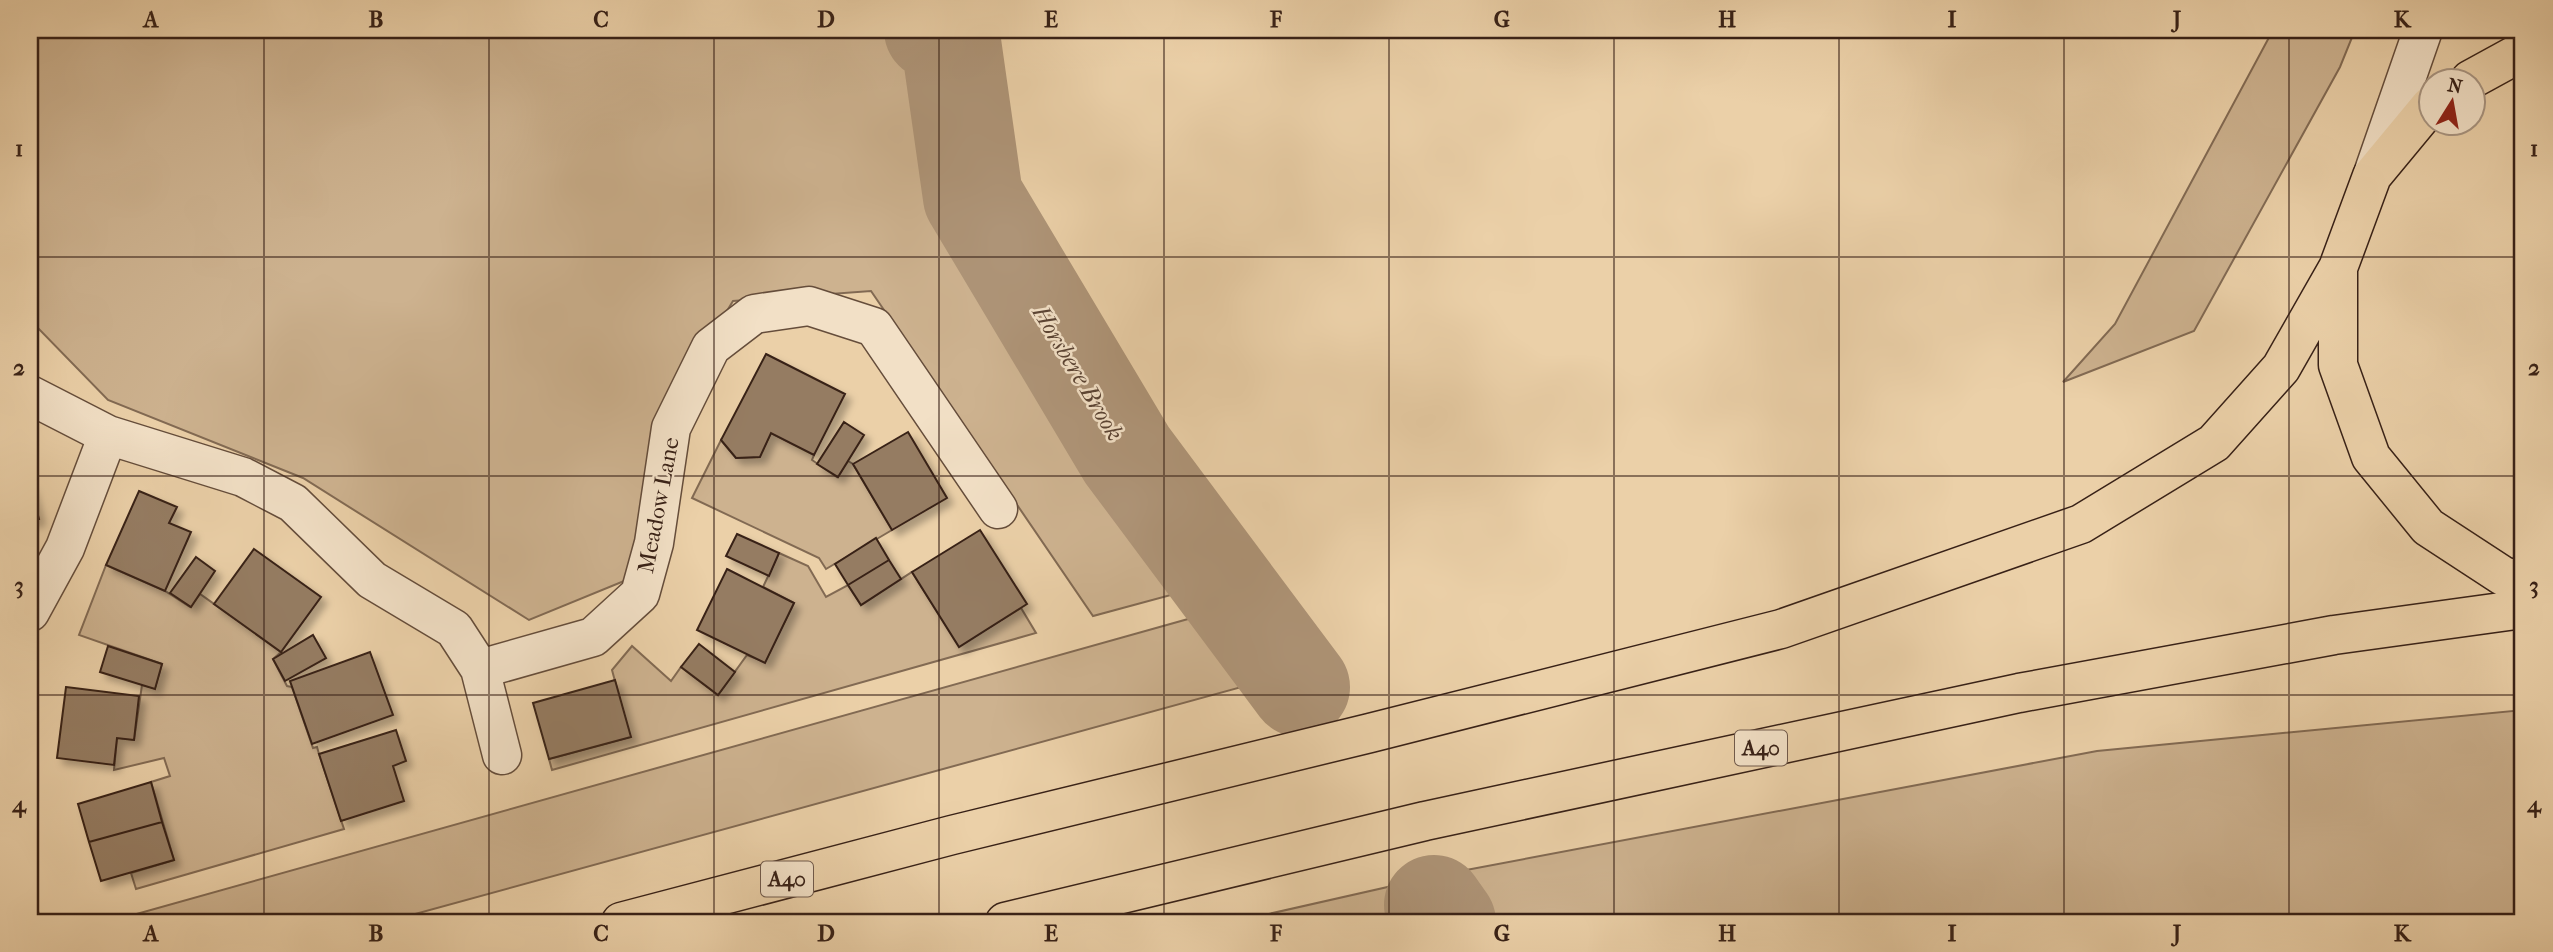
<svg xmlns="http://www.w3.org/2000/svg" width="2553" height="952" viewBox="0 0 2553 952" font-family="'IM FELL French Canon',serif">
	<defs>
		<filter id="shadow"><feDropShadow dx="6" dy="6" stdDeviation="3.5" flood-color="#0004"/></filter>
	</defs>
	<rect width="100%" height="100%" fill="#ebd0a8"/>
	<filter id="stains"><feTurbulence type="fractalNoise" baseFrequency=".00286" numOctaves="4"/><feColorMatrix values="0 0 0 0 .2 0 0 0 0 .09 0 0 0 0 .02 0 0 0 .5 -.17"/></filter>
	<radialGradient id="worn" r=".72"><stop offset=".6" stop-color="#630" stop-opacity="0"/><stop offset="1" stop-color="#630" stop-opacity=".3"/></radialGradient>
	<!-- green -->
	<path fill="#cdb28f" stroke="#826a53" stroke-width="2" d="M30 30H934L950 35 973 197 1219 582 1093 616 871 291 733 301 652 435 629 579 529 620 303 478 108 400 34 324 30 314Z
		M2273 30H2355L2340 67 2194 331 2063 382 2115 324Z
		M771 433 814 455 812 460 837 477 848 461 853 464 892 530 826 569 819 558 692 498 721 440 736 458 759 457Z
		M779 553 808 566 826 597 848 585 861 605 912 572 959 646 1021 608 1036 633 552 770 549 759 630 737 612 670 632 646 671 681 681 667 718 695 747 655 765 662 794 603 763 587Z
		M106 565 165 591 190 607 200 594 281 652 273 659 287 686 292 687 313 748 317 747 319 754 344 829 136 889 131 873 174 860 151 782 170 776 164 758 114 770 117 738 134 740 142 685 155 688 162 664 79 635Z
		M1206 614 1249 685 386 922H108Z
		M2523 710V922H1233L1445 874 2097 751Z
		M30 879 39 915 30 918Z"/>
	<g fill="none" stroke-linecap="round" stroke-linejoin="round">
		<!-- river -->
		<path stroke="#ae9477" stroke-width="100" d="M934 30 950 35 973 197 1127 455 1300 687
			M1434 905 1446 922"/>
	</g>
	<!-- building -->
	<path fill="#957c62" stroke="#382117" stroke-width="2" filter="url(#shadow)" d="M766 354 845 394 814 455 771 433 760 457 736 458 721 440Z
		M844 422 864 435 838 477 817 464Z
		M908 432 947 498 892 530 853 464Z
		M30 484 39 519 30 522Z
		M139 491 177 507 169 523 191 532 165 591 106 565Z
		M980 530 1027 604 959 647 912 572Z
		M737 534 779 553 769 576 726 556Z
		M876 538 889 560 848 585 835 564Z
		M254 549 321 597 281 652 214 604Z
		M196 557 215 571 191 607 170 593Z
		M889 560 901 579 861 605 848 585Z
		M727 569 794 603 765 663 697 630Z
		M313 635 326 658 285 681 273 659Z
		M699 644 735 672 718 695 681 667Z
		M108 646 162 664 155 689 100 672Z
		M370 652 393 715 312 744 290 681Z
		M615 680 631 737 549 759 533 703Z
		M66 687 139 696 134 740 117 738 114 765 57 758Z
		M396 730 406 761 393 766 404 801 341 821 319 754Z
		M151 782 162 822 89 842 78 804Z
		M162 822 174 860 101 881 89 842Z"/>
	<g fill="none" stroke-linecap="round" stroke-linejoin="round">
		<defs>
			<path id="minor" d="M30 395 108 435 243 477 293 503 372 580 454 629 480 669 502 755
				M30 612 65 548 108 435
				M480 669 593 637 640 594 654 543 671 428 711 347 754 314 809 306 874 327 998 509"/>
			<path id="tertiary" d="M2374 171 2423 30"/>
			<path id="trunk" d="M2470 80 2523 51
				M2430 106 2372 176 2338 268V365L2371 457 2428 527 2503 576 2523 582
				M621 922 952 835 1370 733 1781 629 2081 524 2214 443 2281 368 2338 268
				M1005 922 1425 821 2019 693 2334 635 2523 609"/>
		</defs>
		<!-- minor casing -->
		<use href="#minor" stroke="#654d3b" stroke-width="41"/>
		<!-- tertiary casing -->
		<use href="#tertiary" stroke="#654d3b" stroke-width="41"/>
		<!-- trunk casing -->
		<use href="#trunk" stroke="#382117" stroke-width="41"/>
		<!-- minor -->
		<use href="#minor" stroke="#f2e0c6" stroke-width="38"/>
		<!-- tertiary -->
		<use href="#tertiary" stroke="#f2e0c6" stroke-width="38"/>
		<!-- trunk -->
		<use href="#trunk" stroke="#ebd0a8" stroke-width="38"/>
	</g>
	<!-- grid -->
	<path fill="none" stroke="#382117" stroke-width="2" stroke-opacity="0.55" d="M264 30V922M489 30V922M714 30V922M939 30V922M1164 30V922M1389 30V922M1614 30V922M1839 30V922M2064 30V922M2289 30V922M30 257H2523M30 476H2523M30 695H2523"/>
	<g text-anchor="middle" stroke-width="5" stroke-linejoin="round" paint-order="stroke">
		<!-- shield labels -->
		<g fill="#f2e0c6" stroke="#705a4c" stroke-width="2">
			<rect x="1735" y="730.5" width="52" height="35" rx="5"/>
			<rect x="761" y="861.5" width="52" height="35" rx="5"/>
		</g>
		<g font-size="21" font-weight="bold" fill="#382117">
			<text x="1761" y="755">A40</text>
			<text x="787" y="886">A40</text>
		</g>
		<!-- street labels -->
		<g font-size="23" fill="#382117" stroke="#f2e0c6">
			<text transform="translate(658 505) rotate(-79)" y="8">Meadow Lane</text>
		</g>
		<!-- water labels -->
		<g font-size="24" font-style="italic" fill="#5b4434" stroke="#f2e0c6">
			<text transform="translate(1078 373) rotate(59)" y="8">Horsbere Brook</text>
		</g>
	</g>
	<!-- margin -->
	<rect width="2553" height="952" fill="none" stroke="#ebd0a8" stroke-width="77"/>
	<!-- north arrow -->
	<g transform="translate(2452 102) rotate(11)"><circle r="33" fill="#f2e0c6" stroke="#a89480" stroke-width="2"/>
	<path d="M0-5L12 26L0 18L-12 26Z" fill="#8f2418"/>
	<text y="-10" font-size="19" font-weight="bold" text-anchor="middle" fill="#382117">N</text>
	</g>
	<rect x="38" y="38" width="2476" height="876" fill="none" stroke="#382117" stroke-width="2.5"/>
	<g font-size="23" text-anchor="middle" font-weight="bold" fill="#382117">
		<text x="151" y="27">A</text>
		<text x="376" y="27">B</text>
		<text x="601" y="27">C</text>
		<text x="826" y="27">D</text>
		<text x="1051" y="27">E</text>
		<text x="1276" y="27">F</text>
		<text x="1502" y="27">G</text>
		<text x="1727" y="27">H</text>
		<text x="1952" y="27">I</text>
		<text x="2177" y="27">J</text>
		<text x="2402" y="27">K</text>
		<text x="19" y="156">1</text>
		<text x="2534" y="156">1</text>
		<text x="19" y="375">2</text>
		<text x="2534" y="375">2</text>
		<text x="19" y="593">3</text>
		<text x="2534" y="593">3</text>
		<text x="19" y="812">4</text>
		<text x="2534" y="812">4</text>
		<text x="151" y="941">A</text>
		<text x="376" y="941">B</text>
		<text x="601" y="941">C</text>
		<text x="826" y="941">D</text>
		<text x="1051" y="941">E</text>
		<text x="1276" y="941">F</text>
		<text x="1502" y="941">G</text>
		<text x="1727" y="941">H</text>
		<text x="1952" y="941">I</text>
		<text x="2177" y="941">J</text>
		<text x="2402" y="941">K</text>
	</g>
	<rect width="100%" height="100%" filter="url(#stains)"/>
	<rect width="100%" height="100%" fill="url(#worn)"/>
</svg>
